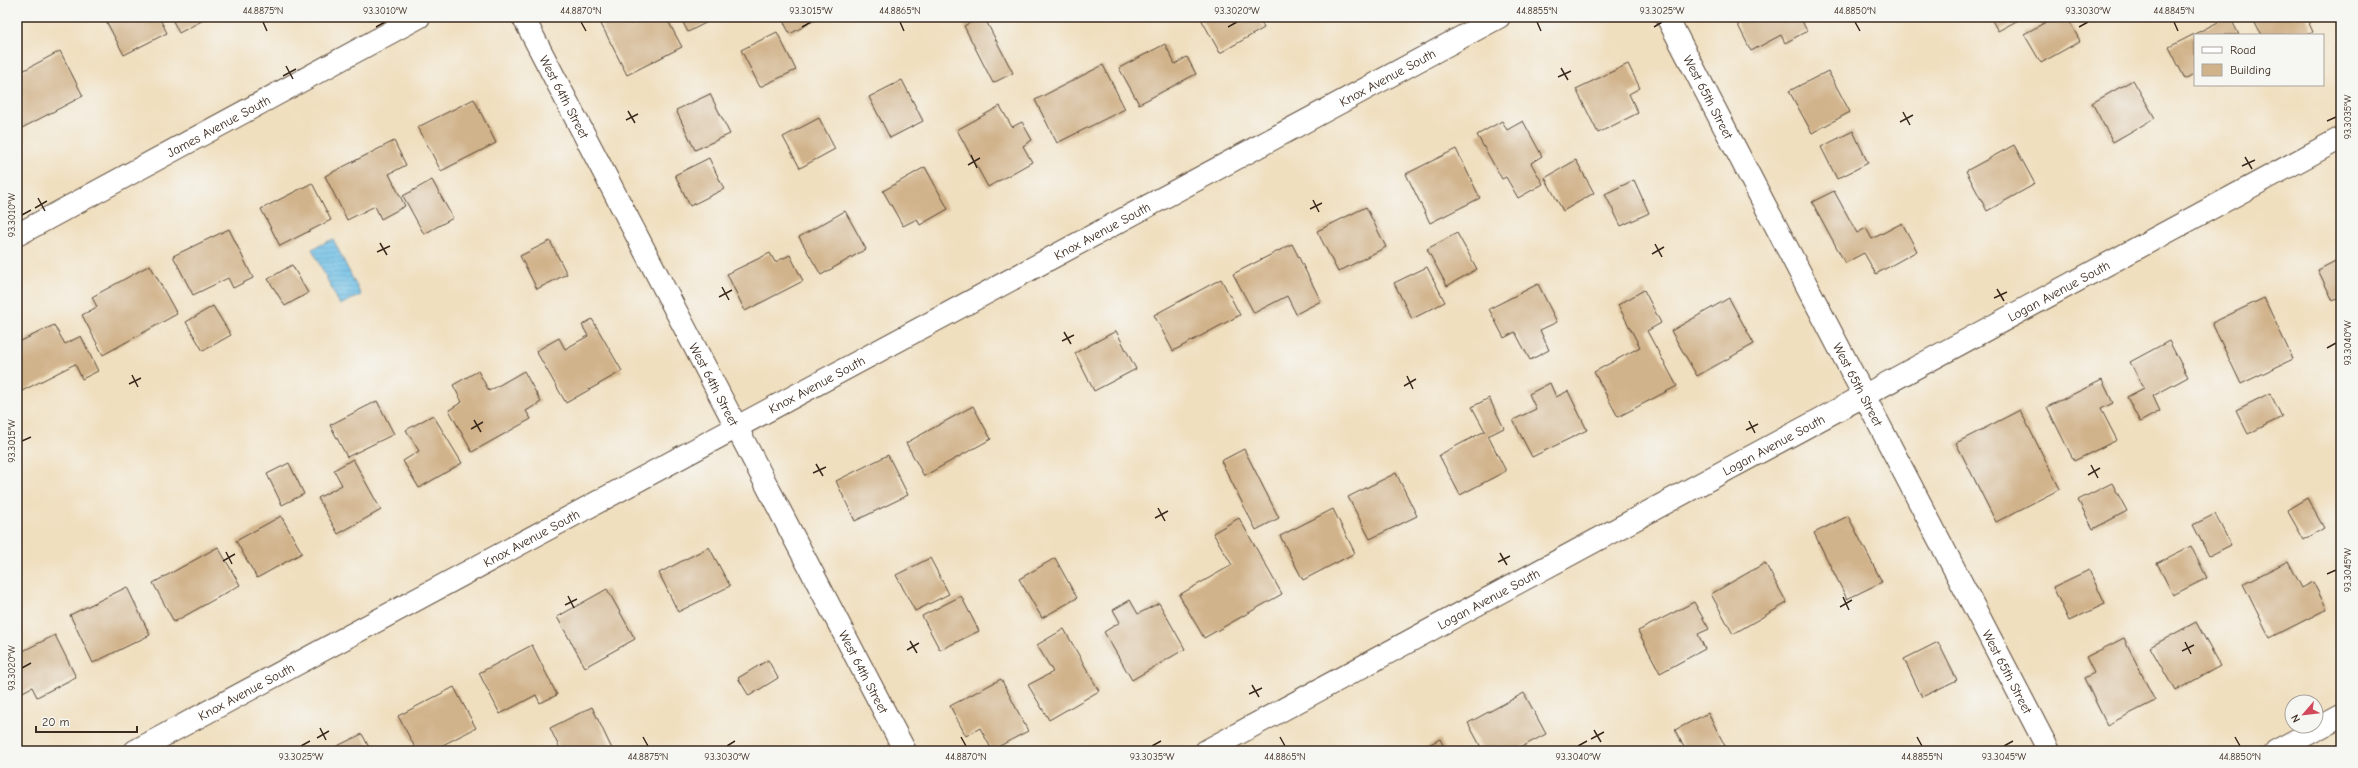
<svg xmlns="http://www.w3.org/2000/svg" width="2358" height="768" viewBox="0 0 2358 768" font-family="'Comic Neue',sans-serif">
	<defs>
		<pattern id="water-rules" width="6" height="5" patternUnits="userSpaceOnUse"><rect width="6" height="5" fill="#6abee6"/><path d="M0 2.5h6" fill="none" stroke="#589bba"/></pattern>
	</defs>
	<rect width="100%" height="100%" fill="#f6f6f2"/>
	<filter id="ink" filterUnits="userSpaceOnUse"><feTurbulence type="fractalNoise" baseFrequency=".025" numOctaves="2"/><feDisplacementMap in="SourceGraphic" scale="8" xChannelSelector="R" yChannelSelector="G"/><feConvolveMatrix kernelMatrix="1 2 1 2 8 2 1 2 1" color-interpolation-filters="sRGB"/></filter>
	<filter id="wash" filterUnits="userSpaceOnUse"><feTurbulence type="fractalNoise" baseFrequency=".012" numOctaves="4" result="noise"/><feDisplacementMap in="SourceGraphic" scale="16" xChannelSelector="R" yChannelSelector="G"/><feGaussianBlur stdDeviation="0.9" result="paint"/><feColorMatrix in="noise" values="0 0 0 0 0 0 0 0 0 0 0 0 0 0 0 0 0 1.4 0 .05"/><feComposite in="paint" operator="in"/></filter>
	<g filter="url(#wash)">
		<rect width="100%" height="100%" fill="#f0dfbf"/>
		<!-- water -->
		<path fill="url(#water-rules)" stroke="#527482" d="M333 239 361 295 340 305 312 249Z"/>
		<g id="blocks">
			<!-- building -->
			<path fill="#d1b38b" d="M104 17H159L167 33 124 55Z
				M171 17H209L179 33Z
				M615 17H626L630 24 644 17H666L682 47 627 75 601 24Z
				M680 17H717L688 32Z
				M781 17H821L790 34Z
				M980 17H984L1013 73 993 83 964 26Z
				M1200 17H1258L1264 28 1220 53Z
				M1734 17H1800L1807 31 1785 43 1781 35 1751 51Z
				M1990 17H2024L1998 31Z
				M2055 17H2067L2080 41 2041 63 2024 34Z
				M2228 17H2230L2239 35H2195V73L2185 79 2169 47Z
				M2252 17H2306L2313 32 2308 35H2261Z
				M777 32 796 70 760 87 741 50Z
				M1165 44 1175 64 1187 57 1196 74 1139 104 1119 68Z
				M60 51 83 96 22 128 17 118V74Z
				M1628 64 1640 88 1629 94 1638 113 1598 133 1576 89Z
				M1103 65 1125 109 1057 143 1035 100Z
				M1828 71 1850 112 1812 133 1789 91Z
				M902 80 923 121 890 138 869 97Z
				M2133 80 2155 118 2113 142 2092 103Z
				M710 94 730 134 695 150 676 110Z
				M474 99 496 143 441 171 418 127Z
				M1000 106 1012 127 1022 122 1032 140 1023 146 1032 162 988 187 957 130Z
				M819 118 835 149 800 168 783 137Z
				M1502 121 1507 130 1523 121 1542 156 1531 163 1543 184 1518 198 1506 177 1502 179 1477 135Z
				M1853 131 1868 163 1837 179 1821 147Z
				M394 141 406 165 389 174 405 206 381 219 375 206 347 220 325 176Z
				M2014 145 2035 184 1987 211 1966 171Z
				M1456 149 1480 198 1430 223 1406 174Z
				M709 158 724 189 690 206 675 175Z
				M1576 160 1594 193 1563 211 1545 178Z
				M925 167 948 209 920 225 917 219 903 226 883 191Z
				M432 180 453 218 424 234 403 196Z
				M1634 180 1649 213 1621 226 1605 194Z
				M312 183 331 220 280 246 261 209Z
				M1834 191 1857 233 1866 228 1872 239 1902 223 1917 251 1876 274 1864 253 1845 263 1812 202Z
				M1366 207 1386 247 1338 272 1317 231Z
				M845 211 866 249 821 275 799 237Z
				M229 229 253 278 233 288 228 278 193 295 173 256Z
				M1457 233 1477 269 1447 286 1427 249Z
				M550 241 567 274 537 289 520 256Z
				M1292 244 1321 301 1296 314 1287 296 1254 313 1233 274Z
				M770 253 775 262 790 255 803 281 745 311 727 274Z
				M2341 258V297L2333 301 2318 270Z
				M150 265 177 314 103 355 82 315 97 307 92 297Z
				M292 265 308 293 285 306 268 279Z
				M1427 267 1445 302 1412 319 1394 283Z
				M1221 279 1240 315 1173 351 1154 315Z
				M1538 284 1557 322 1540 330 1549 350 1530 360 1515 332 1504 338 1489 309Z
				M1644 290 1661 323 1647 331 1677 386 1618 417 1594 372 1640 347 1618 305Z
				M1729 298 1754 344 1697 376 1671 331Z
				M2264 298 2293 359 2241 384 2212 323Z
				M213 306 231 335 203 351 186 322Z
				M592 319 622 371 566 403 536 351 559 338 565 349 588 336 582 325Z
				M54 325 65 344 81 336 98 371 82 379 75 364 22 391 17 381V343Z
				M1116 331 1136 369 1094 391 1075 353Z
				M2169 341 2188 377 2153 396 2160 411 2140 422 2127 397 2144 388 2130 362Z
				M478 371 489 391 524 371 541 402 526 411 531 419 472 452 449 410 462 402 453 385Z
				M2102 380 2113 403 2101 409 2117 440 2074 461 2047 407Z
				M1550 383 1556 397 1568 391 1587 430 1532 457 1513 420 1536 409 1529 394Z
				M2270 393 2282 417 2248 434 2236 410Z
				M1489 398 1504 428 1488 436 1506 471 1460 495 1439 455 1485 431 1472 407Z
				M377 401 394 434 347 457 330 425Z
				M973 406 991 439 924 476 906 443Z
				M2020 410 2060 489 1996 522 1956 443Z
				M433 415 462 463 419 488 403 461 419 451 406 430Z
				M1244 449 1279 518 1256 530 1221 461Z
				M888 455 908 495 855 521 836 481Z
				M353 459 381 510 338 534 318 498 342 485 334 470Z
				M289 463 304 494 282 505 267 474Z
				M1396 473 1417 516 1370 539 1348 497Z
				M2112 483 2127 511 2093 529 2078 500Z
				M2307 498 2324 528 2304 540 2287 510Z
				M1333 509 1355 553 1303 580 1280 536Z
				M2215 514 2231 545 2209 556 2193 525Z
				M281 516 302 553 257 578 236 541Z
				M1848 516 1882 582 1847 599 1814 533Z
				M1239 518 1282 594 1204 638 1179 595 1232 565 1213 533Z
				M2191 546 2207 578 2173 595 2157 563Z
				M218 547 240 585 174 622 153 583Z
				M709 547 730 586 678 612 659 573Z
				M2341 556V569L2336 559Z
				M930 558 949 594 915 611 896 575Z
				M1055 558 1077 598 1042 618 1019 579Z
				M2288 561 2302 588 2313 582 2327 609 2270 638 2243 584Z
				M1765 563 1787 603 1733 634 1711 594Z
				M2089 570 2105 604 2069 621 2053 587Z
				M127 587 150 635 93 663 70 615Z
				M607 589 635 639 585 667 557 617Z
				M961 596 979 631 940 650 922 616Z
				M1130 600 1138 614 1159 603 1185 649 1132 680 1104 632 1120 622 1113 610Z
				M1694 602 1709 629 1698 634 1705 649 1660 673 1638 631Z
				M2196 622 2220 666 2175 691 2150 647Z
				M1064 629 1099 691 1049 720 1028 685 1053 672 1037 645Z
				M55 635 76 677 37 697 32 687 17 695V654Z
				M2124 638 2155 701 2107 725 2084 678 2094 673 2086 657Z
				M1938 642 1957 680 1922 697 1904 659Z
				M532 645 557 695 540 703 536 695 500 714 479 673Z
				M768 660 778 678 749 696 738 678Z
				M1001 679 1028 731 992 750 980 728 966 736 950 706Z
				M454 687 476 728 431 751H417L398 716Z
				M1524 693 1546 734 1514 751H1483L1468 723Z
				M592 707 613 751H561L550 728Z
				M1708 713 1725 746 1716 751H1686L1675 730Z
				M362 734 371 751H327Z
				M1440 739 1446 751H1417Z"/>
		</g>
	</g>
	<g filter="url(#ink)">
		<use href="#blocks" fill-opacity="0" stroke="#564536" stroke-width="1"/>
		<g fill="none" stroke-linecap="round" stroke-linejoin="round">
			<defs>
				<g id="minor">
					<path id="s1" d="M523 17 905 751"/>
					<path id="s2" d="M1667 17 2049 751"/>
					<path id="s3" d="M17 235 419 17"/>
					<path id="s4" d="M135 751 1499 17"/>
					<path id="s5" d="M1206 751 2341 138"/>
					<path d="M2276 751 2341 716"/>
				</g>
			</defs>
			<!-- minor casing -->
			<use href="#minor" stroke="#564536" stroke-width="24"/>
			<!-- minor -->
			<use href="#minor" stroke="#fff" stroke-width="22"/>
		</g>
	</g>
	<!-- ticks -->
	<path fill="none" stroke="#3b2a1e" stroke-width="1.5" d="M263 22 267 31M581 22 586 31M900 22 904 31M1537 22 1541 31M1855 22 1860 31M2174 22 2178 31M376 27 385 22M802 27 811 22M1228 27 1237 22M1654 27 1662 22M2079 27 2088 22M286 66 293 79M1561 68 1568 80M283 76 296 69M1558 77 1571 71M628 111 635 123M1903 112 1910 125M626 120 638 114M2327 121 2336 117M1900 122 1913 115M971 155 977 168M2245 157 2252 169M968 165 980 158M2242 166 2255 160M38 198 45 211M1313 200 1319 212M35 208 47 201M1310 209 1322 203M22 215 31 210M380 243 387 255M1655 244 1662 257M377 252 390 246M1652 254 1664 247M722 287 729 300M1997 289 2004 301M719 297 732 290M1994 298 2007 292M1064 332 1071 344M1062 341 1074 335M2327 348 2336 343M132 375 138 387M1407 376 1413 389M129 384 141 378M1404 386 1416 379M474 420 481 432M1749 421 1755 433M471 429 483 422M1746 430 1758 424M22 441 31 437M816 464 823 476M2091 465 2098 478M813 473 826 467M2088 475 2100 468M1158 508 1165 521M1155 518 1168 511M226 552 232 564M1500 553 1507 565M223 561 235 554M1498 562 1510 556M2327 574 2336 570M568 596 574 608M1843 597 1849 610M565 605 577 599M1840 607 1852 600M910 641 917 653M2185 642 2191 654M907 650 919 643M2182 651 2194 645M22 668 31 663M1252 685 1259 697M1249 694 1262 688M320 728 326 740M1594 730 1601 742M643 737 648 746M961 737 966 746M1280 737 1285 746M1917 737 1922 746M2235 737 2240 746M317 738 329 731M1591 739 1604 732M301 746 310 741M727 746 735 741M1152 746 1161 741M1578 746 1587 741M2004 746 2013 741"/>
	<g text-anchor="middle" stroke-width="3" stroke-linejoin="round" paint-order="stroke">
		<!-- street labels -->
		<g font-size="13" fill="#3b2a1e" stroke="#f6f6f2">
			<text dy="5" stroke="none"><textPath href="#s4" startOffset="1422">Knox Avenue South</textPath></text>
			<text dy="5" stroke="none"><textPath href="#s1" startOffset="90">West 64th Street</textPath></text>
			<text dy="5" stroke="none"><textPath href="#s2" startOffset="90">West 65th Street</textPath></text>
			<text dy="5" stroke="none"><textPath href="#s3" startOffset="229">James Avenue South</textPath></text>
			<text dy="5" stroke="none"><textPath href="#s4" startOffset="1098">Knox Avenue South</textPath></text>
			<text dy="5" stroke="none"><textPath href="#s5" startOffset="969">Logan Avenue South</textPath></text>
			<text dy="5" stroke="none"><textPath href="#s1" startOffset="414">West 64th Street</textPath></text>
			<text dy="5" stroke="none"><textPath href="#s4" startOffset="774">Knox Avenue South</textPath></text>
			<text dy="5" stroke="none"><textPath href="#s2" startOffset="414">West 65th Street</textPath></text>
			<text dy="5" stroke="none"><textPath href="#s5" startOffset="645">Logan Avenue South</textPath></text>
			<text dy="5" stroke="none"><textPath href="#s4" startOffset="450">Knox Avenue South</textPath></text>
			<text dy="5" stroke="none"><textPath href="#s5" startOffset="321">Logan Avenue South</textPath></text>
			<text dy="5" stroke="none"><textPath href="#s1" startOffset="738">West 64th Street</textPath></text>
			<text dy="5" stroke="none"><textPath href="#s2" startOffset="738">West 65th Street</textPath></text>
			<text dy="5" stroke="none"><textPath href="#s4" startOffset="126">Knox Avenue South</textPath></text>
		</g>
	</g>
	<!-- margin -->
	<rect width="2358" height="768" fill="none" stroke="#f6f6f2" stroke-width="44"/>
	<!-- legend -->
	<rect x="2194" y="34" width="130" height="52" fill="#f6f6f2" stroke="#aba49d"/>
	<rect x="2202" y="47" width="20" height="6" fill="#ffffff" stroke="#aba49d"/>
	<text x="2230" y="54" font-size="12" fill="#3b2a1e">Road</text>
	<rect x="2202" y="64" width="20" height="12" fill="#d1b38b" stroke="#aba49d"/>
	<text x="2230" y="74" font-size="12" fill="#3b2a1e">Building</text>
	<!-- north arrow -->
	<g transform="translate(2304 714) rotate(242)"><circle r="19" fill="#f6f6f2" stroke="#aba49d"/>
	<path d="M0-3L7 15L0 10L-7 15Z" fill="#d1495b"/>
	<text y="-6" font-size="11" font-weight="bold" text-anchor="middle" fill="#3b2a1e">N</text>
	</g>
	<!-- scale -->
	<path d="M36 726v6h101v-6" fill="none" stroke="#3b2a1e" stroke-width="2"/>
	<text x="42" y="726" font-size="12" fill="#3b2a1e" stroke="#f6f6f2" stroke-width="3" paint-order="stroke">20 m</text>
	<rect x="22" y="22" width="2314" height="724" fill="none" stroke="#3b2a1e" stroke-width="1.5"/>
	<g font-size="10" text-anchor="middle" fill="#3b2a1e">
		<text x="263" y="14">44.8875°N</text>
		<text x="385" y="14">93.3010°W</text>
		<text x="581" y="14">44.8870°N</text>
		<text x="811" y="14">93.3015°W</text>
		<text x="900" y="14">44.8865°N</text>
		<text x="1237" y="14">93.3020°W</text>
		<text x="1537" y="14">44.8855°N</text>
		<text x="1662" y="14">93.3025°W</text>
		<text x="1855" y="14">44.8850°N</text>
		<text x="2088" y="14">93.3030°W</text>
		<text x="2174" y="14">44.8845°N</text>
		<text transform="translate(2347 117) rotate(-90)" y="4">93.3035°W</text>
		<text transform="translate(11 215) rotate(-90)" y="4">93.3010°W</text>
		<text transform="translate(2347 343) rotate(-90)" y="4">93.3040°W</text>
		<text transform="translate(11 441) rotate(-90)" y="4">93.3015°W</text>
		<text transform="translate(2347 570) rotate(-90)" y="4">93.3045°W</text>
		<text transform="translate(11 668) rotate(-90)" y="4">93.3020°W</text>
		<text x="301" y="760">93.3025°W</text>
		<text x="648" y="760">44.8875°N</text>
		<text x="727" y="760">93.3030°W</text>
		<text x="966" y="760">44.8870°N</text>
		<text x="1152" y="760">93.3035°W</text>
		<text x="1285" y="760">44.8865°N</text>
		<text x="1578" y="760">93.3040°W</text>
		<text x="1922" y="760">44.8855°N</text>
		<text x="2004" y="760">93.3045°W</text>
		<text x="2240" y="760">44.8850°N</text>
	</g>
</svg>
